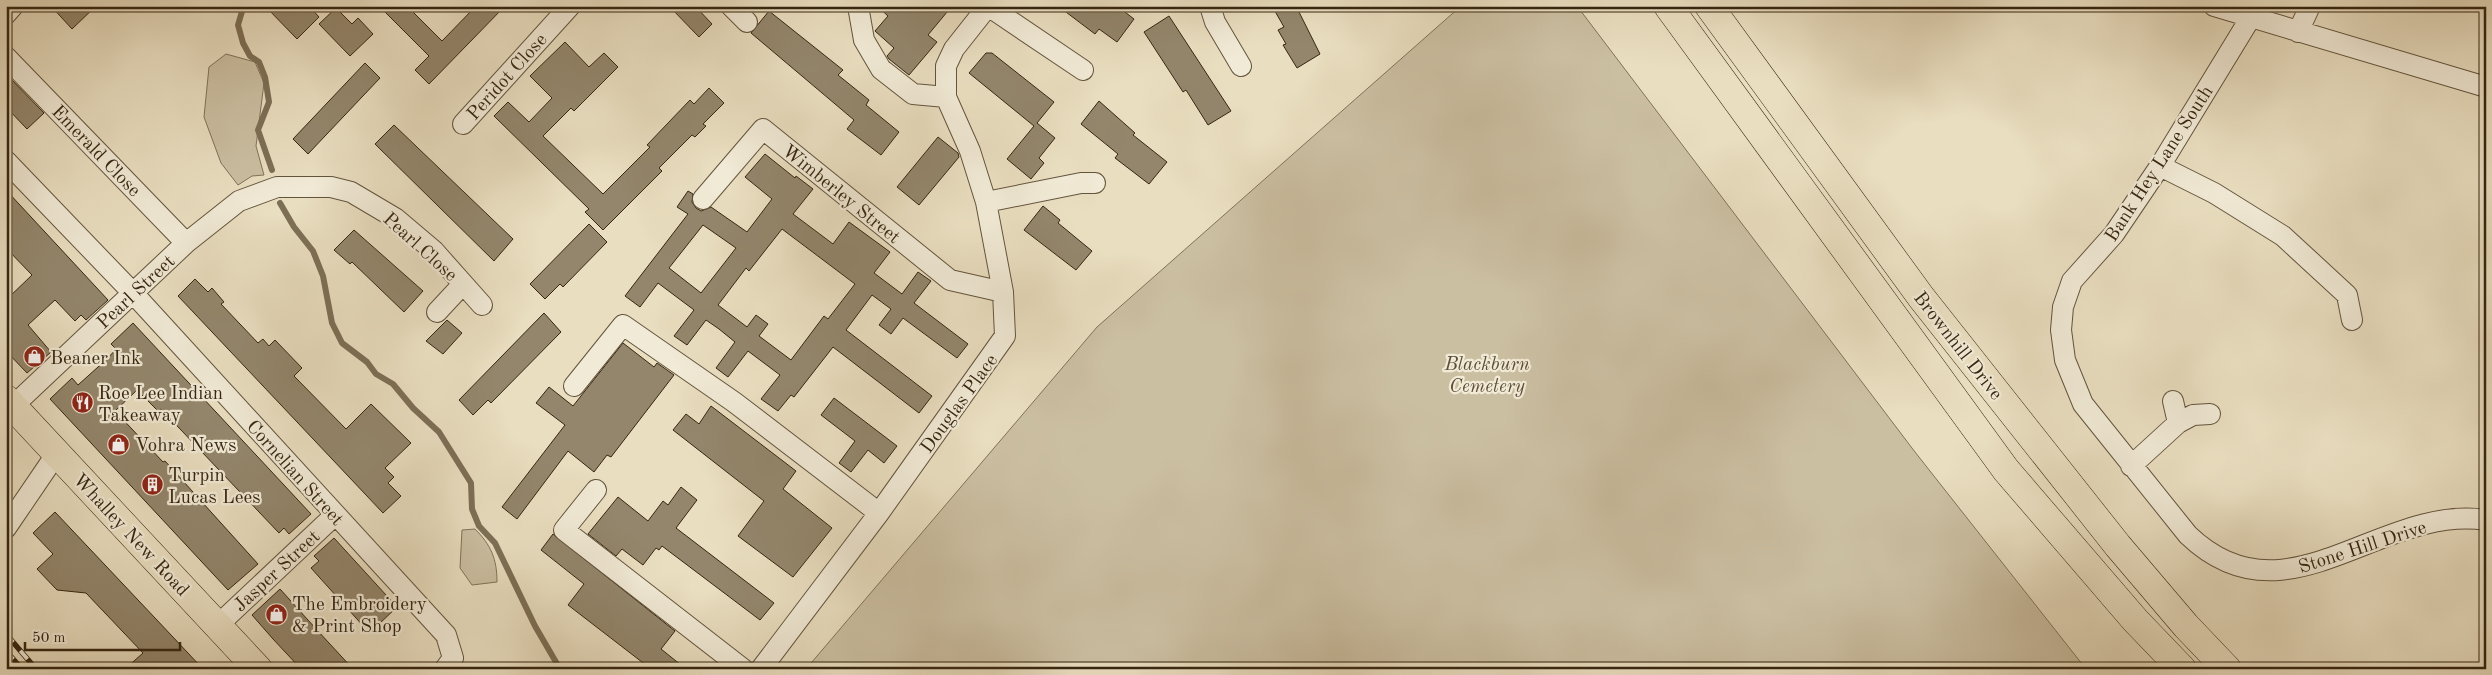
<svg xmlns="http://www.w3.org/2000/svg" width="2492" height="675" viewBox="0 0 2492 675" font-family="'Old Standard TT',serif">
	<rect width="100%" height="100%" fill="#e9dec0"/>
	<filter id="stains"><feTurbulence type="fractalNoise" baseFrequency=".004" numOctaves="4"/><feColorMatrix values="0 0 0 0 .2 0 0 0 0 .09 0 0 0 0 .02 0 0 0 .5 -.17"/></filter>
	<radialGradient id="worn" r=".72"><stop offset=".6" stop-color="#630" stop-opacity="0"/><stop offset="1" stop-color="#630" stop-opacity=".3"/></radialGradient>
	<!-- green -->
	<path fill="#cbbfa2" stroke="#80725a" d="M1461 6H1577L1915 452 2086 669H806L1097 327Z
		M226 54 255 62 264 83 256 146 264 175 252 176 238 185 221 163 204 117 209 67Z
		M475 529C491 545 497 559 497 582L472 585 460 568 462 530Z"/>
	<g fill="none" stroke-linecap="round" stroke-linejoin="round">
		<!-- stream -->
		<path stroke="#7d6f56" stroke-width="6" d="M243 8 238 25 243 43 250 56 259 62 265 77 269 102 258 130 272 170
			M280 203 294 227 313 251 323 276 332 323 342 343 367 362 376 374 393 384 413 408 439 432 471 483 472 509 479 526 495 543 535 626 560 669"/>
	</g>
	<!-- building -->
	<path fill="#93866c" stroke="#362611" fill-rule="evenodd" d="M51 6H96L72 29Z
		M265 6H309L319 17 297 39Z
		M379 6H407L442 41 476 6H505L429 84 415 70 429 56Z
		M669 6H695L712 24 699 37Z
		M877 6H952L928 35 937 42 909 75 889 59 887 56 894 48 875 31 888 16Z
		M1058 6H1117L1134 19 1117 42 1099 29 1095 34Z
		M1272 6H1296L1320 54 1297 68 1283 45 1286 44 1278 30 1284 27Z
		M336 8 352 24 358 18 373 34 350 56 319 24Z
		M769 11 843 70 838 75 869 100 866 105 899 132 881 155 847 129 854 120 751 33Z
		M1169 16 1231 111 1208 125 1186 90 1183 92 1144 32Z
		M565 42 589 67 604 53 618 67 574 111 571 108 543 136 603 194 650 147 647 145 690 100 694 104 709 88 724 103 703 124 706 126 695 137 692 135 659 168 662 171 603 230 585 212 589 209 494 116 508 102 529 122 552 98 530 76Z
		M986 53H992L1054 102 1037 123 1055 138 1039 158 1044 163 1031 179 1007 159 1034 126 969 73Z
		M365 63 380 78 308 154 293 139Z
		M6 74 44 113 27 129 6 107Z
		M1099 101 1135 133 1133 135 1167 162 1149 184 1115 158 1118 154 1081 124Z
		M394 125 513 239 494 261 375 144Z
		M938 137 958 153 959 157 919 205 897 187Z
		M765 154 795 178 796 176 813 189 793 214 833 244 849 222 890 252 874 273 902 294 918 272 931 281 914 303 968 344 957 358 903 318 891 334 879 325 891 309 872 295 846 330 932 396 919 413 833 347 794 397 791 395 778 411 761 399 780 375 748 351 728 377 716 368 735 342 719 329 706 320 687 345 674 336 694 310 658 283 640 307 625 296 688 214 677 207 688 191 693 194 692 202 696 208 701 211 711 207 747 232 772 199 745 177ZM703 225 736 248 701 293 669 268ZM782 229 855 284 828 319 824 316 791 360 759 336 768 324 756 315 747 327 718 305 746 268 749 271Z
		M6 190 108 300 86 320 81 315 75 321 55 300 28 325 51 352 27 373 6 351V300L32 275 6 248Z
		M1043 206 1060 220 1058 223 1092 251 1076 270 1024 230Z
		M589 224 607 242 563 287 560 284 545 299 530 284Z
		M354 230 423 291 404 312 352 262 350 264 334 250Z
		M195 279 208 292 212 288 224 302 221 304 258 343 263 339 269 346 275 340 302 368 294 376 346 429 371 404 411 443 385 468 394 477 388 483 401 496 383 513 178 296Z
		M544 313 561 332 491 403 488 400 473 415 459 400Z
		M447 320 462 333 443 354 426 341Z
		M133 323 311 514 289 534 284 528 279 533 161 409 158 411 137 390 115 411 163 462 165 461 258 564 228 590 50 399 72 378 78 385 108 358 116 349 111 344Z
		M623 343 654 367 657 363 674 375 611 457 607 455 594 472 568 451 517 519 502 507 565 425 536 403 549 387 573 406Z
		M834 398 897 446 884 463 868 450 851 472 839 463 855 441 821 415Z
		M711 406 796 471 783 489 832 528 793 577 738 536 764 501 673 430 686 414 699 424Z
		M681 487 697 500 676 528 774 603 760 620 662 546 659 550 656 548 643 565 622 549 616 556 588 534 618 497 648 521 663 501 668 505Z
		M55 512 172 636 203 669H125L143 653 86 593 57 590 37 569 53 554 33 533Z
		M553 534 675 631 661 649 686 669H651L568 605 584 584 541 550Z
		M334 538 397 607 378 625 373 620 365 628 311 568 319 561 314 556Z
		M280 589 317 630 353 669H301L273 639 252 615Z"/>
	<g fill="none" stroke-linecap="round" stroke-linejoin="round">
		<defs>
			<path id="street" d="M731 6 747 22
				M858 6 864 40 881 69 913 94 946 97
				M988 6 1083 70
				M1210 6 1215 22 1241 66
				M2214 6 2486 87
				M6 14 13 6
				M2251 17 2160 166 2114 234 2072 281 2063 307 2061 330 2065 360 2083 404 2188 535C2286 629 2379 504 2486 520
				M2298 32 2310 6
				M6 57 186 243
				M463 124 570 6
				M6 161 132 292 446 635 453 658 445 669
				M2160 166 2214 193 2283 236 2347 295 2352 320
				M703 199 763 129 950 280 1003 292
				M986 202 1081 183H1095
				M437 312 463 284
				M574 386 623 325 734 402 879 513
				M2173 401 2178 423
				M13 406 186 243 239 201 277 187H331L351 192 395 218 434 251 482 305
				M2131 466 2178 423 2193 415 2210 414
				M596 490 564 530 743 669
				M6 528 57 453
				M218 625 335 515
				M761 669 879 513 1005 336 1003 292 986 202 970 151 946 97V66L954 49 988 6"/>
			<path id="highway" d="M1668 6 2006 470 2135 620 2182 669
				M1709 6 1921 297 2118 546 2186 626 2227 669
				M6 399 258 669"/>
		</defs>
		<!-- street casing -->
		<use href="#street" stroke="#63543d" stroke-width="22"/>
		<!-- highway casing -->
		<use href="#highway" stroke="#362611" stroke-width="29"/>
		<!-- street -->
		<use href="#street" stroke="#f1ead6" stroke-width="20"/>
		<!-- highway -->
		<use href="#highway" stroke="#e9dec0" stroke-width="28"/>
		<defs>
			<path id="rail" d="M6 634 36 669
				M6 651 22 669"/>
		</defs>
		<!-- rail casing -->
		<use href="#rail" stroke="#362611" stroke-width="5.5"/>
		<!-- rail -->
		<use href="#rail" stroke="#f1ead6" stroke-width="4" stroke-dasharray="11" stroke-linecap="butt"/>
	</g>
	<!-- icons -->
	<defs>
		<symbol id="shop-disc" viewBox="-11 -11 22 22"><circle r="9.5" fill="#8f2418" stroke="#f1ead6"/><path d="M-5-2.5h2.3a2.7 3.5 0 0 1 5.4 0H5L5.5 6h-11ZM-1.5-2.5h3a1.5 2.3 0 0 0-3 0Z" fill="#fff"/></symbol>
		<symbol id="restaurant-disc" viewBox="-11 -11 22 22"><circle r="9.5" fill="#8f2418" stroke="#f1ead6"/><path d="M-5-6h1v4h1v-4h1v4h1v-4h1v5L-1.5 .5V6h-2V.5L-5-1ZM5-6V6H3V1.5H1.5Q1.5-4 5-6Z" fill="#fff"/></symbol>
		<symbol id="building-disc" viewBox="-11 -11 22 22"><circle r="9.5" fill="#8f2418" stroke="#f1ead6"/><path d="M-4-6H4V6H1V3H-1V6H-4ZM-2.5-4.3h1.7v1.8h-1.7ZM.8-4.3h1.7v1.8H.8ZM-2.5-1h1.7V.8h-1.7ZM.8-1h1.7V.8H.8Z" fill="#fff"/></symbol>
	</defs>
	<g fill-rule="evenodd">
		<use href="#shop-disc" x="22" y="344" width="25" height="25"/>
		<use href="#restaurant-disc" x="70" y="390" width="25" height="25"/>
		<use href="#shop-disc" x="106" y="432" width="25" height="25"/>
		<use href="#building-disc" x="140" y="472" width="25" height="25"/>
		<use href="#shop-disc" x="264" y="602" width="25" height="25"/>
	</g>
	<g text-anchor="middle" stroke-width="4.5" stroke-linejoin="round" paint-order="stroke">
		<!-- street labels -->
		<g font-size="19" fill="#362611" stroke="#f1ead6">
			<text transform="translate(506 76) rotate(-48)" y="7">Peridot Close</text>
			<text transform="translate(97 150) rotate(46)" y="7">Emerald Close</text>
			<text transform="translate(2158 163) rotate(-57)" y="7">Bank Hey Lane South</text>
			<text transform="translate(842 193) rotate(39)" y="7">Wimberley Street</text>
			<text transform="translate(421 246) rotate(42)" y="7">Pearl Close</text>
			<text transform="translate(135 291) rotate(-43)" y="7">Pearl Street</text>
			<text transform="translate(1959 345) rotate(52)" y="7">Brownhill Drive</text>
			<text transform="translate(958 403) rotate(-54)" y="7">Douglas Place</text>
			<text transform="translate(296 472) rotate(48)" y="7">Cornelian Street</text>
			<text transform="translate(132 534) rotate(47)" y="7">Whalley New Road</text>
			<text transform="translate(2362 546) rotate(-18)" y="7">Stone Hill Drive</text>
			<text transform="translate(276 570) rotate(-43)" y="7">Jasper Street</text>
		</g>
		<!-- poi labels -->
		<g font-size="19" fill="#362611" stroke="#f1ead6" text-anchor="start">
			<text x="50" y="364">Beaner Ink</text>
			<text x="98" y="399">Roe Lee Indian<tspan x="98" dy="22">Takeaway</tspan></text>
			<text x="135" y="451">Vohra News</text>
			<text x="168" y="481">Turpin<tspan x="168" dy="22">Lucas Lees</tspan></text>
			<text x="292" y="610">The Embroidery<tspan x="292" dy="22">&amp; Print Shop</tspan></text>
		</g>
		<!-- park labels -->
		<g font-size="19" font-style="italic" fill="#5b4c35" stroke="#f1ead6">
			<text x="1487" y="370">Blackburn<tspan x="1487" dy="22">Cemetery</tspan></text>
		</g>
	</g>
	<!-- margin -->
	<rect width="2492" height="675" fill="none" stroke="#e9dec0" stroke-width="25"/>
	<rect x="8" y="8" width="2477" height="660" fill="none" stroke="#362611" stroke-width="2.5"/>
	<rect x="12" y="12" width="2467" height="650" fill="none" stroke="#362611"/>
	<!-- scale -->
	<path d="M25 642v8h155v-8" fill="none" stroke="#362611" stroke-width="2.5"/>
	<text x="32" y="642" font-size="15" fill="#362611" stroke="#f1ead6" stroke-width="4" paint-order="stroke">50 m</text>
	<rect width="100%" height="100%" filter="url(#stains)"/>
	<rect width="100%" height="100%" fill="url(#worn)"/>
</svg>
